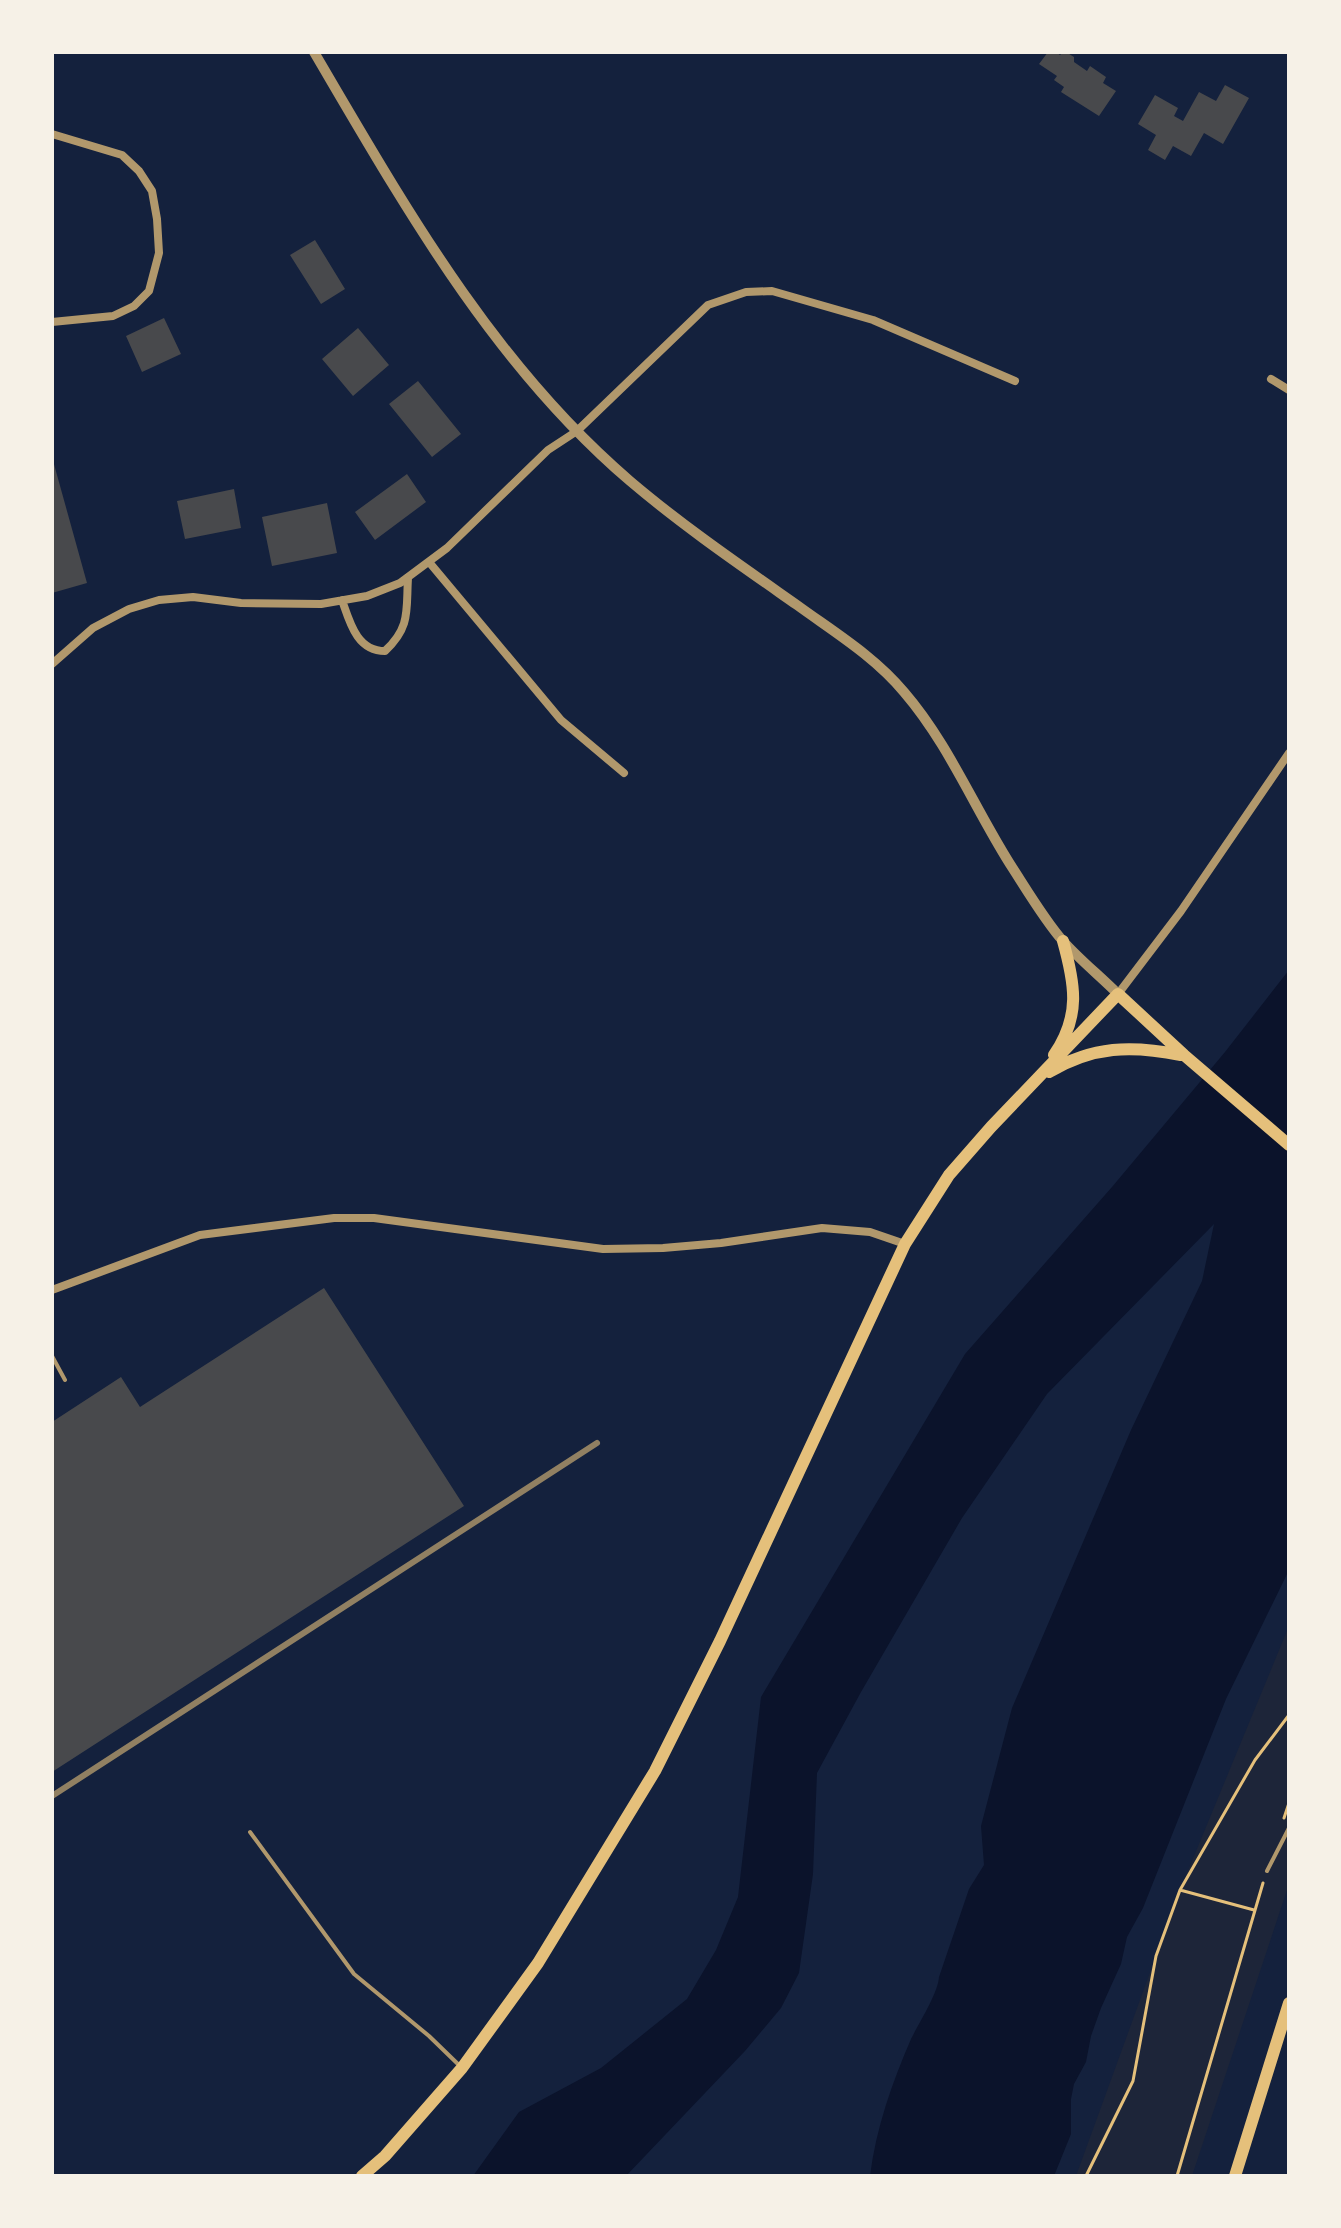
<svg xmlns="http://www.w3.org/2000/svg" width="1341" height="2228" viewBox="0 0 1341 2228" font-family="Overpass,sans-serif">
	<rect width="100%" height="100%" fill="#14213d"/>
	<!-- green -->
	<path fill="#1d2539" d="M1289 1626V1884L1192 2176H1076L1180 1890Z"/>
	<!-- water -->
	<path fill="#0b132b" d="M1289 970V1570L1226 1699 1143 1908 1127 1937 1121 1964 1101 2008 1091 2036 1086 2062 1074 2084 1071 2099V2134L1054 2176H870C876 2128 892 2083 911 2039 919 2023 938 1993 939 1977L969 1889 984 1865 981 1826 1012 1708 1131 1430 1202 1281 1214 1224 1047 1394 962 1518 861 1692 817 1773 813 1874 799 1973 781 2008 745 2051 626 2176H473L519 2112 601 2068 687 1999 716 1950 738 1897 761 1697 965 1354 1112 1187 1225 1052Z"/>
	<!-- building -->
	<path fill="#48494c" d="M1048 52H1056L1060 55 1063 52H1066L1074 57V62L1087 71 1090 66 1106 77 1103 83 1116 91 1099 116 1061 92 1064 87 1054 80 1057 76 1039 64Z
		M1225 85 1249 98 1223 144 1204 133 1191 156 1173 146 1165 160 1148 150 1156 135 1138 124 1155 95 1178 108 1174 116 1183 121 1199 92 1216 101Z
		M315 240 345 289 321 304 290 255Z
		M164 318 181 354 142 372 126 336Z
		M358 328 389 365 353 396 322 359Z
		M418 381 461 434 432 457 389 404Z
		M52 457 87 583 52 593Z
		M407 474 426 502 375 540 355 512Z
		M234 489 241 528 185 539 177 501Z
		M327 503 337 553 272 566 262 517Z
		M324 1288 464 1506 52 1772V1422L121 1377 140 1407Z"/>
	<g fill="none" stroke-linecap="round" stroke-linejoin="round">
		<!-- path -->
		<path stroke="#e5c07b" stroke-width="3" d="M1284 1818 1289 1803
			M1180 1890 1254 1910
			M1086 2176 1133 2081 1156 1956 1180 1890 1255 1760 1289 1715
			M1177 2176 1263 1883"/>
		<!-- service -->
		<path stroke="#b1986c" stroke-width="4" d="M52 1356 65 1380
			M250 1832 354 1974 429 2036 461 2067
			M1267 1871 1289 1828"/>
		<!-- minor -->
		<path stroke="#b1986c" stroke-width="8" d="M52 134 122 155 139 171 152 191 157 219 159 253 149 291 134 306 113 316 52 322
			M1271 379 1289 390
			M429 562 561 720 624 773
			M342 600C350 623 357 651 385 651 411 627 406 610 408 578
			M52 664 93 628 129 609 159 600 193 597 241 603 321 604 367 596 400 583 447 548 548 450 577 431 708 305 746 292 772 291 873 320 1015 381
			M1118 994 1181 911 1289 753
			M52 1290 200 1235 334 1218H374L603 1249 663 1248 721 1243 822 1228 870 1232 905 1244"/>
		<!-- tertiary -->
		<path stroke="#b1986c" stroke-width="10" d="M314 52C404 205 493 364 630 481 683 526 740 565 797 605 834 632 874 656 904 692 948 743 974 807 1010 864 1025 887 1045 921 1063 941 1080 960 1100 976 1118 994"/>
		<!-- secondary -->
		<path stroke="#e5c07b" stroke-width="12" d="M1054 1055C1081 1016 1075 984 1063 941
			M1049 1072C1093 1046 1131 1045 1181 1055
			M362 2176 385 2156 462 2068 538 1963 655 1771 720 1641 905 1244 949 1175 991 1127 1118 994 1184 1055 1289 1145
			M1235 2176 1289 2003"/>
		<!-- rail -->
		<path stroke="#918062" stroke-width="6" d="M52 1796 597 1443"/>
	</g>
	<!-- border -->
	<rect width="1341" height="2228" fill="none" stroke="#f6f1e7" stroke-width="108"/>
</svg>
